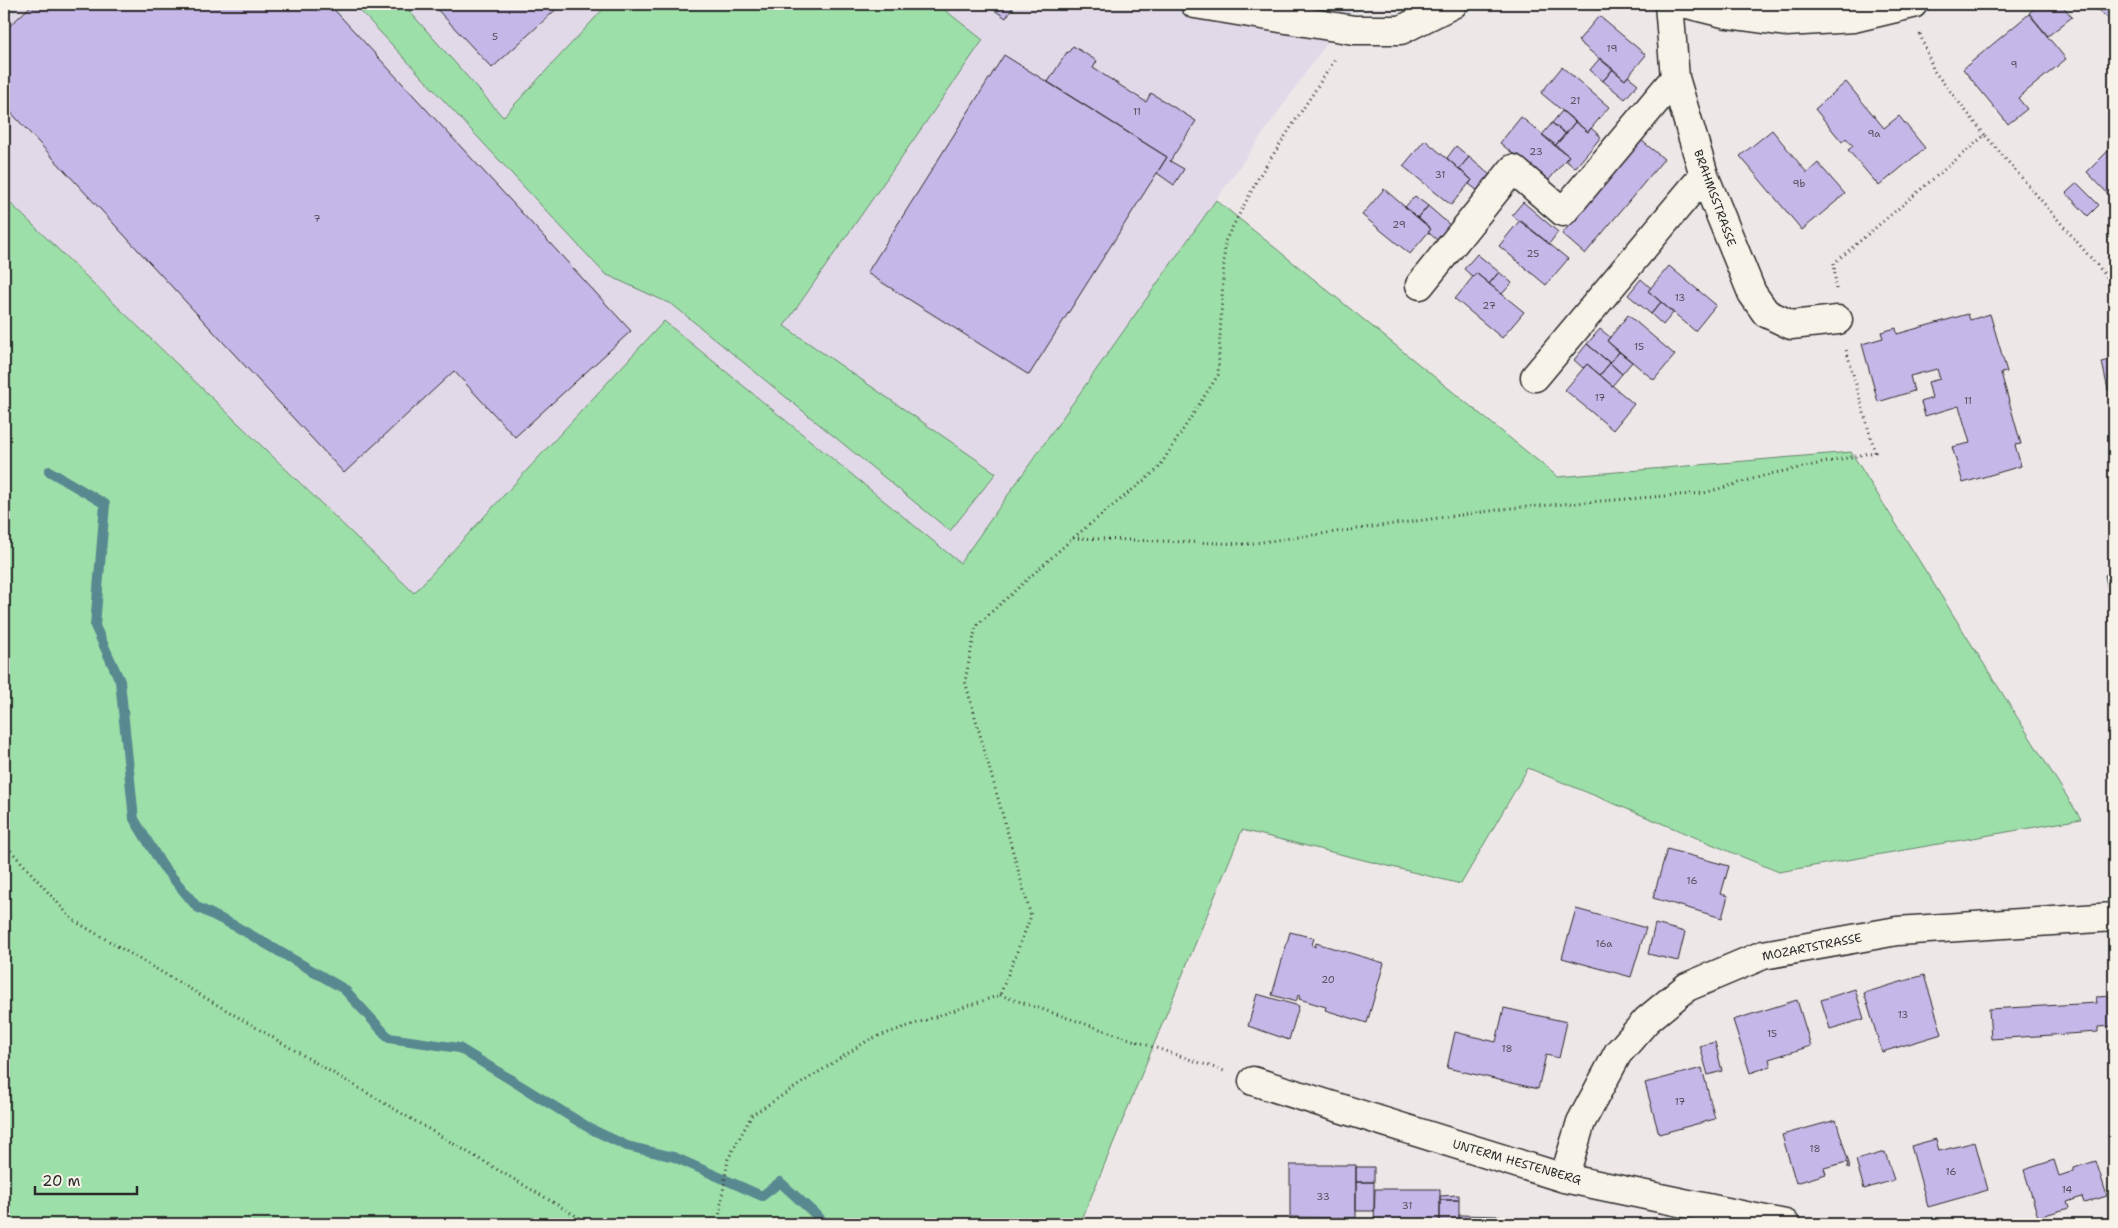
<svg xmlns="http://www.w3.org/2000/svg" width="2118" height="1228" viewBox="0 0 2118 1228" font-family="'Shantell Sans',sans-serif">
	<rect width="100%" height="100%" fill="#ede7e8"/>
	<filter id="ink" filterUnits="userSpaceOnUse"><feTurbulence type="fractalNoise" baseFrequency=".02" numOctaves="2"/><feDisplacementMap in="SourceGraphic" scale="10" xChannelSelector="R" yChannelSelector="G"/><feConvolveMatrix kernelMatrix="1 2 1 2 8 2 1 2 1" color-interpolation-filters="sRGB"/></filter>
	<g filter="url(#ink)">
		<!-- built -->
		<path fill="#e1d9e8" d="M4 4H1371L1348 13 960 563 664 321 414 593 4 197Z"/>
		<!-- green -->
		<path fill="#9ddfa9" stroke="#64856a" d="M354 4H403L503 117 608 4H937L983 40 784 326 996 473 950 531 673 305 605 274Z
			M4 197 414 593 664 321 960 563 1216 200 1558 477 1851 452 2081 819 1779 872 1528 768 1461 884 1242 830 1080 1224H4Z"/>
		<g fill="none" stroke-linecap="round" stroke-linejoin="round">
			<!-- stream -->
			<path stroke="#598990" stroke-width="10" d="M49 471 105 504 95 626 120 681 134 819 162 865 197 907 237 927 344 989 389 1038 459 1048 591 1129 627 1146 674 1157 762 1196 780 1182 826 1224"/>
		</g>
		<!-- building -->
		<path fill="#c5b7e8" stroke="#2b2b2b" d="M33 4H329L631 331 515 437 454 371 344 473 4 105V31Z
			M432 4H562L492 68Z
			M985 4H1015L1006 18Z
			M2039 4H2061L2072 17 2048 36 2029 13Z
			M2103 4H2114V23L2098 10Z
			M2029 14 2066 59 2018 98 2027 109 2008 124 1963 69Z
			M1599 16 1646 55 1625 80 1578 41Z
			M1073 46 1097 61 1093 68 1146 102 1151 93 1196 121 1170 161 1184 169 1174 185 1157 173 1167 157 1048 82 1067 52 1068 53Z
			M1004 55 1167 157 1029 375 867 273Z
			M1600 58 1613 69 1603 81 1590 70Z
			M1562 67 1609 107 1588 132 1541 93Z
			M1613 69 1625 80 1628 76 1638 84 1625 99 1603 81Z
			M1846 82 1884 128 1899 116 1925 148 1879 186 1848 150 1853 146 1846 138 1842 142 1815 109Z
			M1562 111 1575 122 1566 134 1552 123Z
			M1521 117 1569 156 1547 182 1500 143Z
			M1575 122 1588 132 1591 128 1601 137 1575 168 1565 160 1569 156 1555 146Z
			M1552 123 1566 134 1555 146 1542 135Z
			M1772 130 1807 173 1818 163 1845 194 1802 230 1740 156Z
			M1425 140 1472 180 1451 205 1403 166Z
			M1641 140 1664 159 1585 254 1562 234Z
			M2114 145V200L2087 172Z
			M1456 146 1469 157 1459 169 1447 158Z
			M1469 157 1491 176 1478 191 1469 184 1472 180 1459 169Z
			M2077 183 2099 205 2088 216 2066 193Z
			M1384 189 1431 229 1410 254 1362 215Z
			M1415 196 1428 206 1418 218 1405 207Z
			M1523 202 1558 232 1549 244 1512 215Z
			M1428 206 1450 225 1437 240 1428 232 1431 229 1418 218Z
			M1520 220 1568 259 1546 285 1499 246Z
			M1477 254 1499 272 1489 284 1476 273 1473 277 1464 269Z
			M1669 266 1716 305 1695 331 1648 291Z
			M1499 272 1512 283 1502 294 1489 284Z
			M1476 273 1524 312 1502 338 1455 299Z
			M1641 279 1651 288 1648 291 1661 302 1651 314 1628 295Z
			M1661 302 1673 313 1663 325 1651 314Z
			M1968 314 1970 320 1990 314 2007 372 2001 373 2021 444 2015 445 2021 466 1963 483 1952 447 1970 443 1959 406 1925 416 1921 402 1932 398 1928 382 1940 379 1937 369 1910 376 1914 391 1878 402 1862 344 1883 338 1881 332 1896 328 1897 334Z
			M1628 315 1675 355 1654 380 1607 341Z
			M1600 329 1610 337 1607 341 1619 352 1610 363 1587 344Z
			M1587 344 1610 363 1600 375 1587 364 1583 368 1574 360Z
			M1619 352 1632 362 1622 374 1610 363Z
			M2114 359V388L2108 390 2102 362Z
			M1610 363 1622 374 1612 386 1600 375Z
			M1587 364 1634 404 1613 430 1565 390Z
			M2114 573V589L2108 591 2105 575Z
			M1667 849 1729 866 1721 894 1728 896 1722 918 1653 898Z
			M1576 909 1646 928 1631 977 1562 958Z
			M1655 924 1685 932 1678 961 1648 954Z
			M1290 932 1314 938 1312 945 1315 947 1316 943 1384 963 1367 1023 1325 1010 1326 1007 1299 999 1300 996 1298 995 1296 1002 1272 995Z
			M1924 975 1942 1034 1882 1052 1864 993Z
			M1855 989 1864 1019 1830 1029 1821 1000Z
			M1257 994 1299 1006 1289 1040 1248 1026Z
			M2114 996V1026L2098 1027V1032L1991 1039 1989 1009 2097 1003 2096 997Z
			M1797 1000 1811 1046 1769 1059 1771 1066 1750 1073 1733 1020Z
			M1504 1008 1567 1022 1559 1058 1546 1055 1538 1089 1447 1068 1455 1032 1496 1042Z
			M1715 1042 1722 1071 1708 1075 1700 1046Z
			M1702 1068 1715 1119 1659 1134 1645 1083Z
			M1836 1120 1850 1167 1848 1168 1847 1162 1824 1168 1826 1174 1796 1183 1782 1135Z
			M1936 1139 1939 1151 1975 1142 1988 1190 1928 1207 1911 1146Z
			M1885 1152 1894 1180 1864 1189 1856 1160Z
			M2054 1160 2059 1176 2074 1171V1168L2096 1161 2107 1196 2084 1203 2082 1197 2067 1202 2069 1208 2038 1217 2024 1170Z
			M1290 1165H1356V1218L1290 1217Z
			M1356 1167H1374V1182H1356Z
			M1356 1182H1374V1211H1356Z
			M1375 1189H1440V1224H1374Z
			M1459 1195V1200H1440V1196Z
			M1440 1200H1459V1224H1440Z
			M1459 1215 1501 1216V1224H1459Z
			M1501 1221H1543V1224H1501Z"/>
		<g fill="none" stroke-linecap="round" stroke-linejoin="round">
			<defs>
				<path id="minor" d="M1195 4 1354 30H1401L1453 4
					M1669 4 1675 78 1704 175 1752 293 1766 313 1791 325 1838 320
					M1687 4 1727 14 1786 22 1854 18 1913 4
					M1420 285 1513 169 1563 212 1675 78
					M1535 377 1704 175
					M1253 1081 1564 1178 1785 1224
					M1564 1178 1581 1122 1618 1053 1647 1020 1687 987 1763 955 1897 931 2114 917"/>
			</defs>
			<!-- minor casing -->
			<use href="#minor" stroke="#2b2b2b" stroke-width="31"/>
			<!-- path -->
			<path stroke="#2b2b2b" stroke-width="3" stroke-dasharray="1 4" stroke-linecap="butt" d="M1920 34 1934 71 1985 135
				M1836 289 1834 263 1985 135 2114 285
				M1073 538 1247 544 1512 508 1704 493 1770 474 1875 452 1846 349
				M4 843 73 920 590 1224
				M1000 995 1224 1071
				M718 1224 728 1159 752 1115 870 1039 1000 995 1031 916 965 681 976 626 1073 538 1158 469 1218 375 1225 241 1260 175 1336 58"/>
			<!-- minor -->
			<use href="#minor" stroke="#f7f3e8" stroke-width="28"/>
		</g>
	</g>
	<g text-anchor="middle" stroke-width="5" stroke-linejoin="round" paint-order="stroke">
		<!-- number labels -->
		<g font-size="10" fill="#524e5a">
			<text x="495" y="40">5</text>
			<text x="1612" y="52">19</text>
			<text x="2014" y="68">9</text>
			<text x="1575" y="104">21</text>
			<text x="1137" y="115">11</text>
			<text x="1874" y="137">9a</text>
			<text x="1536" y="155">23</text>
			<text x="1440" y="178">31</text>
			<text x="1799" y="187">9b</text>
			<text x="317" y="222">7</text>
			<text x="1399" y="228">29</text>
			<text x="1533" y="257">25</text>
			<text x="1680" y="301">13</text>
			<text x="1489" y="309">27</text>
			<text x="1639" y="350">15</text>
			<text x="1600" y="401">17</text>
			<text x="1968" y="404">11</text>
			<text x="1692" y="884">16</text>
			<text x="1604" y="947">16a</text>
			<text x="1328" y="983">20</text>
			<text x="1903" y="1018">13</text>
			<text x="1772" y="1037">15</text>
			<text x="1507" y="1052">18</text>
			<text x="1680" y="1105">17</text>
			<text x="1815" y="1152">18</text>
			<text x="1951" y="1175">16</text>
			<text x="2067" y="1193">14</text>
			<text x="1323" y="1200">33</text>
			<text x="1407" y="1209">31</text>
		</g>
		<!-- street labels -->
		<g font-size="12" fill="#2b2b2b" stroke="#f7f3e8">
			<text transform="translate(1715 198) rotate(70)" y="4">BRAHMSSTRASSE</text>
			<text transform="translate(1812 947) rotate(-11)" y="4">MOZARTSTRASSE</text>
			<text transform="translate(1517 1162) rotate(16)" y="4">UNTERM HESTENBERG</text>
		</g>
	</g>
	<!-- margin -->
	<rect width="2118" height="1228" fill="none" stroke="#f7f3e8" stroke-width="20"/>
	<rect x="10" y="10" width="2098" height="1208" fill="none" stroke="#2b2b2b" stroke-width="2" filter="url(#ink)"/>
	<!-- scale -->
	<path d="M35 1186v8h102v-8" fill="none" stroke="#2b2b2b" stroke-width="2.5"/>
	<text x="42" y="1186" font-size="15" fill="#2b2b2b" stroke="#f7f3e8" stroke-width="4" paint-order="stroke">20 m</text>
</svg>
